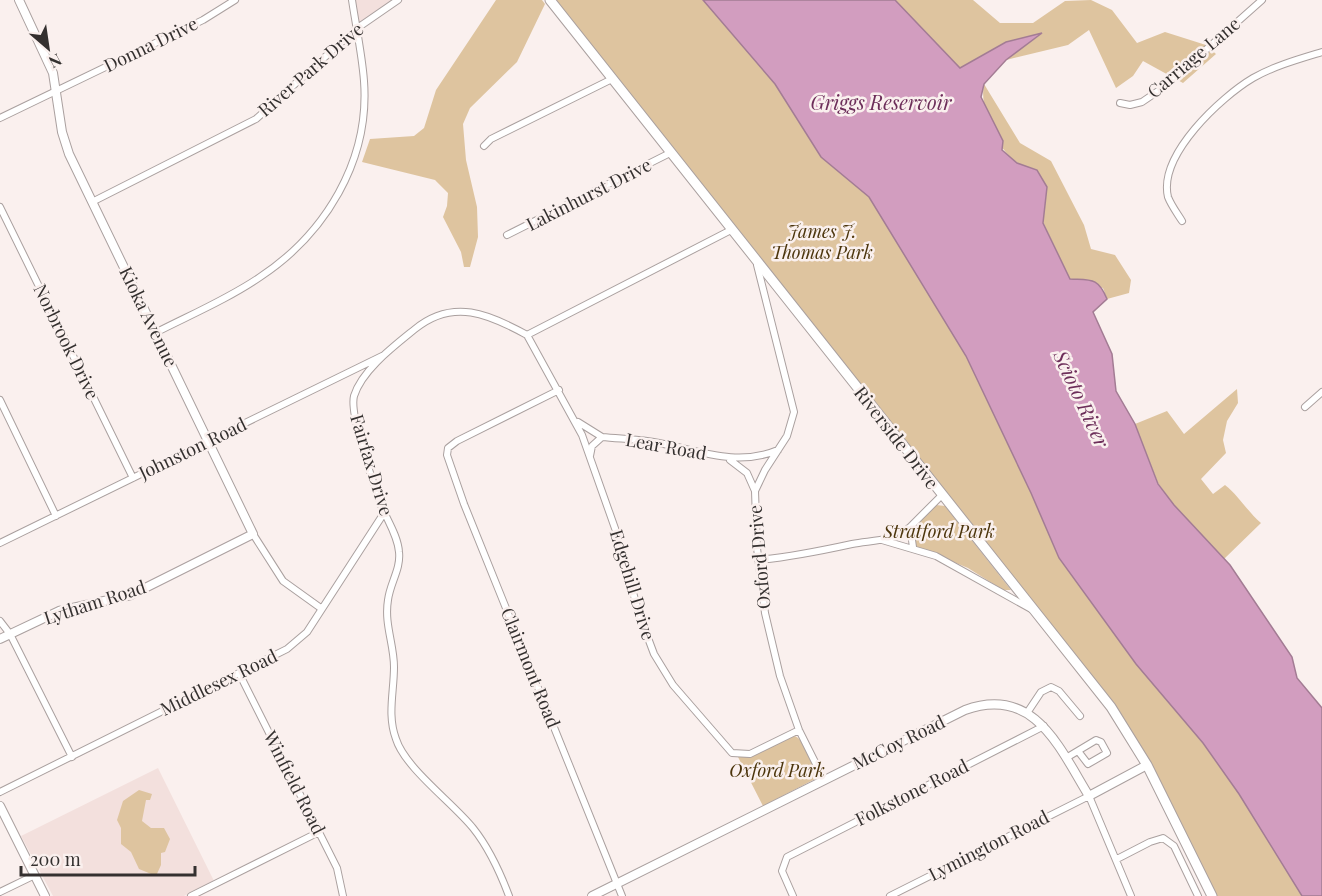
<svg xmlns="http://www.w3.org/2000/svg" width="1322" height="896" viewBox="0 0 1322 896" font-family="'Playfair Display',serif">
	<rect width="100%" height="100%" fill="#faf0ee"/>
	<!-- built -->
	<path fill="#f3e0dd" d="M352 0H398L356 29Z
		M158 768 214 881 184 896H53L21 836Z"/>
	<!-- green -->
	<path fill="#dec49f" d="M496 0H542L545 4 517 62 470 108 463 124 466 160 477 207 478 237 470 267H464L461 252 443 217 447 206 448 193 435 180 362 162 370 139 414 136 424 128 436 90Z
		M550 0H703L714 10 775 84 821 157 869 197 966 356 1031 493 1059 558 1136 664 1203 743 1239 794 1302 896H1213L1135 745Z
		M895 0H973L1000 23H1033L1065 1 1091 0 1112 10 1137 43 1165 32 1206 45 1216 54 1183 83 1143 61 1133 76 1116 88 1089 30 1068 45 1006 60 1041 34 1006 42 960 68Z
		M984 84 1020 143 1051 161 1084 225 1091 249 1115 255 1131 280 1129 293 1107 299 1103 288 1070 279 1043 222 1047 187 1037 170C1030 167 1021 166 1015 161 996 147 979 107 984 84Z
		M1237 389 1238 403 1227 421 1223 440 1226 453 1201 479 1213 494 1225 485C1239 496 1247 511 1261 523L1224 559 1174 505 1158 483 1135 424 1167 411 1184 434Z
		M936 505 945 506 1011 590H1003L968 568 915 546 912 528Z
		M795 736C806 741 818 768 815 779L763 806 738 757H748Z
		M139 790 152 794 150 800H146L142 821 151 828H164L170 839 165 852 161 853V865L156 876 139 869 131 852 121 844V828L117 820 123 801Z"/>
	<!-- water -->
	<path fill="#d29dbf" stroke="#a37c94" stroke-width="1.5" d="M703 0H895L960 68 1006 42 1042 33 1006 60 984 84 981 97 1003 141 1002 150 1017 163 1037 170 1047 187 1043 223 1070 279C1091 280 1098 277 1107 299L1093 312 1112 354 1116 391 1135 424 1158 484 1174 505 1230 565 1292 657 1297 678 1322 708V896H1302L1239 794 1203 743 1136 664 1059 558 1031 493 966 356 869 197 821 157 775 84Z"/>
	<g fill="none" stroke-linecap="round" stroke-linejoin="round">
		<defs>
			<path id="minor" d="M1120 103 1130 105 1142 102 1164 87 1262 0
				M0 118 203 20 235 0
				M484 146 491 139 612 79
				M92 202 256 119 356 29 398 0
				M0 207 133 478
				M1182 221C1177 213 1171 205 1168 197 1158 155 1221 97 1253 78 1274 66 1299 59 1322 52
				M507 235 670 153
				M757 265 794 412 787 436 765 470 755 491 757 548 765 613 780 676 799 730 824 780
				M155 333C190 315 228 299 260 277 325 234 370 161 364 81 362 54 356 27 352 0
				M527 335 582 435 617 534 639 614 654 654 673 685 732 753 750 754 799 730
				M559 390 457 441 448 448 447 455 464 504 622 896
				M0 400 56 516
				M1305 407 1322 392
				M578 422 602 437
				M590 456 592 446 602 437C621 439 641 439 659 443 700 451 737 467 778 450
				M730 460 747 473 755 491
				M253 534 283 581 322 609
				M882 540 936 556 1031 609
				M0 543 382 356
				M913 547 910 527 942 495
				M758 560C791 557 820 551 852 544 873 540 892 542 910 527
				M0 621 10 634 72 757
				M239 673 337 868 343 896
				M1027 713 1041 692 1051 687 1059 691 1080 716
				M1066 758 1096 740 1101 742 1107 753 1088 764 1078 751
				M0 792 287 649 307 632 384 513
				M1117 859 1150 842 1163 838 1174 846 1198 896
				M0 892 35 875
				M191 896 319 832
				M509 896C500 872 489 848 473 828 453 803 405 768 396 739 387 715 394 692 394 667 394 644 384 624 388 600 390 583 401 569 399 552 398 536 387 520 381 505 374 485 349 415 354 396 362 370 394 346 415 329 453 298 489 314 527 335L731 230
				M793 896 782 871 787 857 1044 726
				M890 896 1089 796 1131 896"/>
			<path id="tertiary" d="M0 639 59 611 131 595 253 534 69 154 62 132 53 73 19 0
				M0 806 45 896"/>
			<path id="secondary" d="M592 896 965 710C1034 685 1059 747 1089 796L1147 765"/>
			<path id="primary" d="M550 0 1111 707 1147 765 1212 896"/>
		</defs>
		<!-- minor casing -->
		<use href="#minor" stroke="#aaa09f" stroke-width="8"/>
		<!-- tertiary casing -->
		<use href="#tertiary" stroke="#aaa09f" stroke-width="10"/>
		<!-- secondary casing -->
		<use href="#secondary" stroke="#aaa09f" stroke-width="10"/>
		<!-- primary casing -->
		<use href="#primary" stroke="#aaa09f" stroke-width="11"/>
		<!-- minor -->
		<use href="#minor" stroke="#fff" stroke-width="6"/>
		<!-- tertiary -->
		<use href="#tertiary" stroke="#fff" stroke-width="8"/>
		<!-- secondary -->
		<use href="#secondary" stroke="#fff" stroke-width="8"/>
		<!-- primary -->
		<use href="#primary" stroke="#fff" stroke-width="9"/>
	</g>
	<g text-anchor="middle" stroke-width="5" stroke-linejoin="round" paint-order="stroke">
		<!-- street labels -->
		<g font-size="18" fill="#34302f" stroke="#faf0ee">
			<text transform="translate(151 45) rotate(-26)" y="6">Donna Drive</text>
			<text transform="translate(1194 58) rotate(-40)" y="6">Carriage Lane</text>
			<text transform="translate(311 70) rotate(-41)" y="6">River Park Drive</text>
			<text transform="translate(589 195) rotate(-27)" y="6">Lakinhurst Drive</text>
			<text transform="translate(148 317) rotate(64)" y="6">Kioka Avenue</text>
			<text transform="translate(66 342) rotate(64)" y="6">Norbrook Drive</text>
			<text transform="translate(896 438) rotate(52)" y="6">Riverside Drive</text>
			<text transform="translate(666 447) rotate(10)" y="6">Lear Road</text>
			<text transform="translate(193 449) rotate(-26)" y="6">Johnston Road</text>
			<text transform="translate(371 465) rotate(73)" y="6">Fairfax Drive</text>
			<text transform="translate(760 557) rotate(-95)" y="6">Oxford Drive</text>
			<text transform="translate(632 585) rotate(73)" y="6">Edgehill Drive</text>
			<text transform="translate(95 603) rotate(-18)" y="6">Lytham Road</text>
			<text transform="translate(530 668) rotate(68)" y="6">Clairmont Road</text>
			<text transform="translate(219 683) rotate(-26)" y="6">Middlesex Road</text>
			<text transform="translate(899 743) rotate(-26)" y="6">McCoy Road</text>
			<text transform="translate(294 783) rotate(63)" y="6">Winfield Road</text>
			<text transform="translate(912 793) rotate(-27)" y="6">Folkstone Road</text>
			<text transform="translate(989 846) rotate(-27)" y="6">Lymington Road</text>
		</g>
		<!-- park labels -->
		<g font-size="18" font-style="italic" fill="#4c350c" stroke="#faf0ee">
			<text x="822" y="238">James J.<tspan x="822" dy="21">Thomas Park</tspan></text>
			<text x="939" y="538">Stratford Park</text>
			<text x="777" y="777">Oxford Park</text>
		</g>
		<!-- water labels -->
		<g font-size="20" font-style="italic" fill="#6d2e5a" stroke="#faf0ee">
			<text x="881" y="110">Griggs Reservoir</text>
			<text transform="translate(1081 399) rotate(65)" y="7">Scioto River</text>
		</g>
	</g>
	<!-- north arrow -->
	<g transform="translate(48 48) rotate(151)" stroke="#faf0ee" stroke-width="4.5" paint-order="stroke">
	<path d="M0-4.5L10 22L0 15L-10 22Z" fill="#34302f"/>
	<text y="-9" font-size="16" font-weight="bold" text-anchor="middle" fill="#34302f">N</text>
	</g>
	<!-- scale -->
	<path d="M21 866v9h174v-9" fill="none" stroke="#34302f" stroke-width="3"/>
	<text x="30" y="866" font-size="18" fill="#34302f" stroke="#faf0ee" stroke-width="4.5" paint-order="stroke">200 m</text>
</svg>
